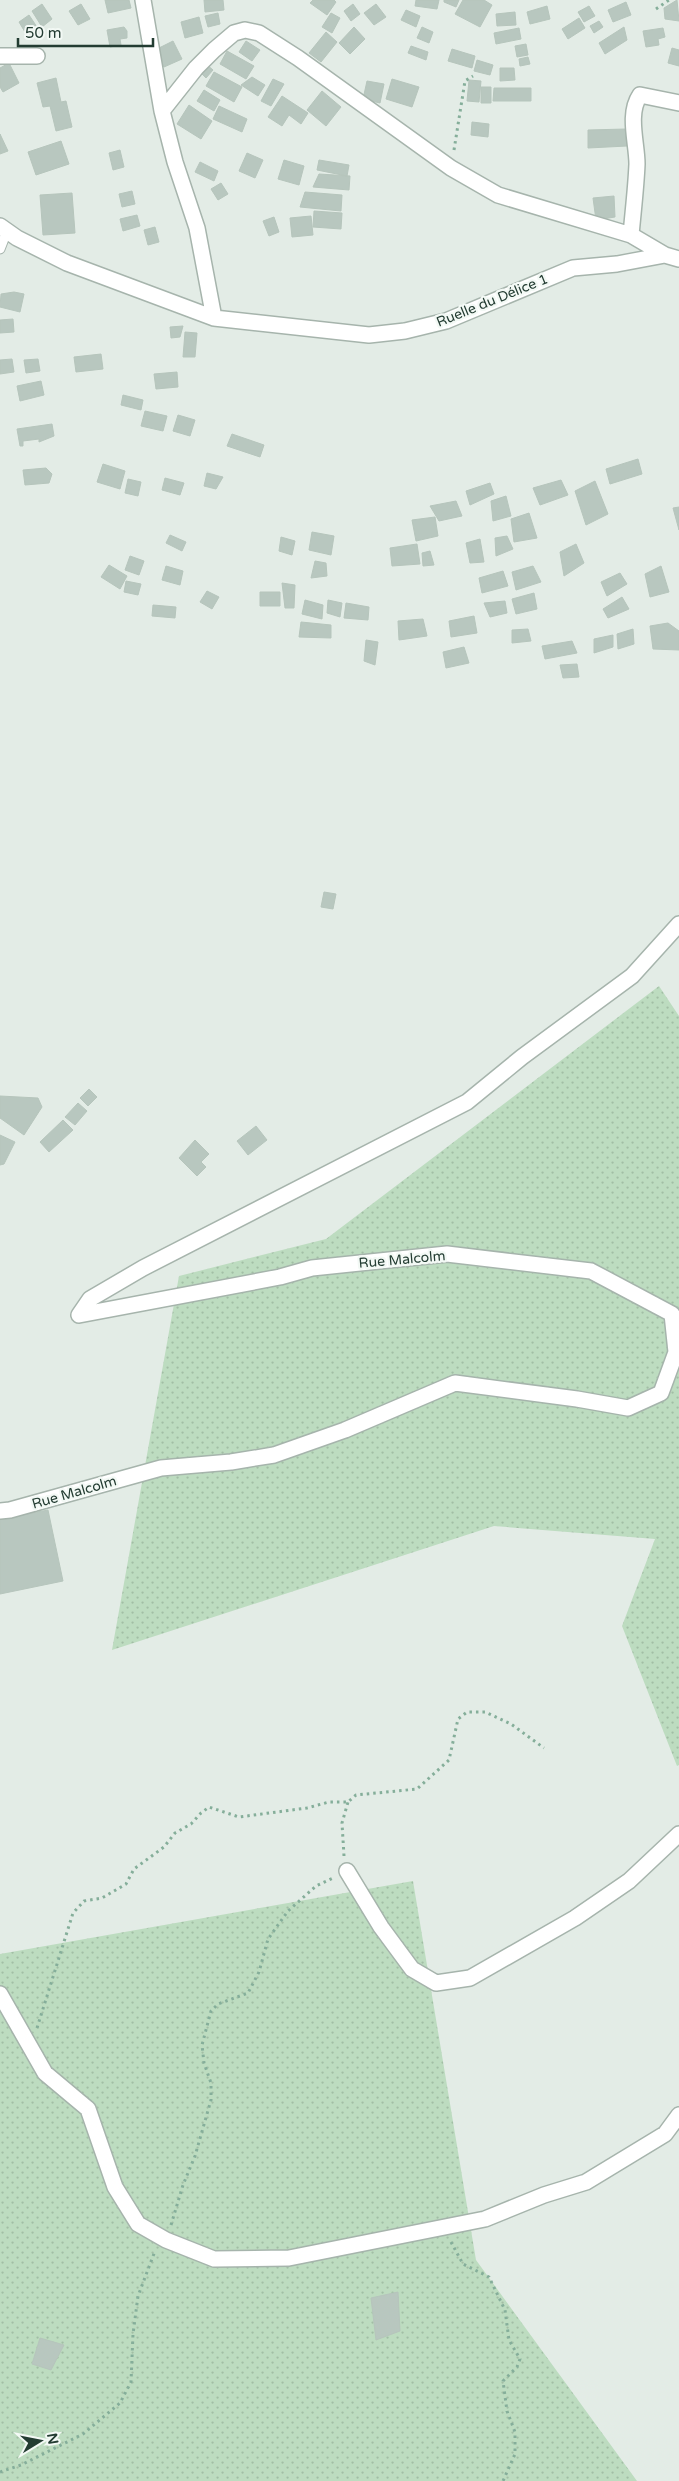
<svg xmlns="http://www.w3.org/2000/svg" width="679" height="2481" viewBox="0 0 679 2481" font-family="'Varela Round',sans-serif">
	<defs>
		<pattern id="grass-dots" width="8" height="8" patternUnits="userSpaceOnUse" patternTransform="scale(1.25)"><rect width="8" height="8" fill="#bddcc0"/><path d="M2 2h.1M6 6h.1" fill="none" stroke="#a2bea5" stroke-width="1.8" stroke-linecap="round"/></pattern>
	</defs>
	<rect width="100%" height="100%" fill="#e3ece6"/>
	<!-- grass -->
	<path fill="url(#grass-dots)" d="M659 986 679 1016V1765L677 1766 622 1626 655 1539 494 1526 112 1650 179 1276 326 1239Z
		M413 1881 476 2260 637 2481H0V1954Z"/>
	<!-- building -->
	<path fill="#b8c7bf" stroke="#b6c5bc" d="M105 0H129L131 8 108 13Z
		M204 0H223L224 10 205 12Z
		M313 0H334L336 2 327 15 310 3Z
		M416 0H439L437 9 415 6Z
		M444 0H459L456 7 444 2Z
		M463 0H484L492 5 480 27 455 14Z
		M677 0 679 21 665 19 664 8Z
		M626 2 631 15 613 22 608 10Z
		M42 4 52 19 42 27 32 11Z
		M81 4 90 19 78 25 69 11Z
		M353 4 360 14 351 21 344 11Z
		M376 4 386 17 374 25 364 13Z
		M547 6 550 19 530 24 527 12Z
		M589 6 595 16 584 22 578 12Z
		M406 10 420 16 416 27 401 20Z
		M515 12 516 25 497 26 496 14Z
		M218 13 220 24 208 27 205 16Z
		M331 13 340 18 332 33 322 27Z
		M29 15 39 30 28 37 19 22Z
		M199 17 203 33 185 38 181 22Z
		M579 18 585 28 568 39 562 29Z
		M599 21 603 27 594 33 590 26Z
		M124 27 127 31V38L120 39 121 45 110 47 107 30Z
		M354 27 365 39 350 54 339 43Z
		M422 27 433 32 429 43 417 38Z
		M624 27 627 40 605 54 599 43Z
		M519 28 521 39 496 44 494 33Z
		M663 28 665 37 658 39 659 45 646 47 643 31Z
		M326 32 337 42 321 62 309 53Z
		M173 41 182 59 164 67 155 50Z
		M246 41 260 50 252 61 239 52Z
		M526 44 528 55 517 57 515 46Z
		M411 46 428 52 426 60 408 53Z
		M672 48 679 50V66L668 63Z
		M452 49 475 56 472 68 448 61Z
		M227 51 254 66 246 79 220 64Z
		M528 57 530 64 520 66 519 59Z
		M477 60 493 65 490 75 474 71Z
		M9 63 19 83 3 92 0 87V68Z
		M206 64 213 70 206 78 200 72Z
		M500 68H514L515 80 500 81Z
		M214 72 242 87 234 102 206 86Z
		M252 77 265 85 258 96 241 85Z
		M56 78 61 102 66 101 72 127 56 131 50 106 43 107 37 83Z
		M273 79 284 84 271 106 261 101Z
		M392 79 419 87 412 107 386 99Z
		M469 80 481 81 479 102 467 101Z
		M367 81 384 84 380 103 363 99Z
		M481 87H491V103H481Z
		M494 88H531V101H493Z
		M204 90 220 100 214 111 197 101Z
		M322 91 341 107 326 126 307 110Z
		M282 96 308 113 301 124 289 115 282 126 268 117Z
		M189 105 212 121 201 139 177 124Z
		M219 106 247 119 242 132 213 119Z
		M472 122 489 124 488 137 471 135Z
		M626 129 627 146 588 148V130Z
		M0 134 8 151 0 154Z
		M61 141 69 164 36 175 28 152Z
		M120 150 124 167 113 170 109 153Z
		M247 153 263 160 255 178 239 171Z
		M284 160 304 166 299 185 278 179Z
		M319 160 349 165 347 176 317 170Z
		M200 162 218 171 214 181 195 172Z
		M319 174 350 176 349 190 313 187Z
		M221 183 228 194 218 200 211 189Z
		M132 191 135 204 122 207 119 194Z
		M305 192 342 195 341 211 300 207Z
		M72 193 75 233 43 235 40 195Z
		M614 196 615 217 596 220 593 198Z
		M314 211 342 213 341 229 313 227Z
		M137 215 140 226 123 231 120 219Z
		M311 216 313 235 292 237 290 218Z
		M274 217 279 232 269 236 263 221Z
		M155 227 159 242 148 245 144 230Z
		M14 292 24 294 20 312 0 307 1 294Z
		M13 319 14 332 0 333V320Z
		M183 326 180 337 171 338 170 327Z
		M185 332 197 333 195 357H183Z
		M101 354 103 369 76 372 74 357Z
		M12 359 14 372 0 374V360Z
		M38 359 40 371 26 373 24 360Z
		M177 372 178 387 156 389 154 374Z
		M41 381 44 395 20 401 17 386Z
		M123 395 143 400 141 410 121 405Z
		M145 411 167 416 163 431 141 426Z
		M178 415 195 420 190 436 173 431Z
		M52 424 54 436 39 442V439L23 441V446H20L17 429Z
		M232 434 264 445 260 457 227 446Z
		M638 459 642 474 610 484 606 469Z
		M103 464 125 471 120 489 97 482Z
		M46 468 52 474 49 483 25 485 23 470Z
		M207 473 223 477 216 489 204 486Z
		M165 478 184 483 180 495 162 490Z
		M128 479 141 482 138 496 125 493Z
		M561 480 568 495 540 505 533 488Z
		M595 481 608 514 586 525 575 491Z
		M490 483 494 494 470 505 466 491Z
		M506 496 511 516 493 521 491 501Z
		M456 501 462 516 439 521 430 506Z
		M679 507V530L673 508Z
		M529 513 537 538 514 542 511 519Z
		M435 517 438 536 416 541 412 520Z
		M312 532 334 536 331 555 309 550Z
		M170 535 186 542 182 551 166 543Z
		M507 536 513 549 496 556 495 538Z
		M281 537 295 541 292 555 279 551Z
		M480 539 484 562 470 563 466 543Z
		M417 544 420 564 392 566 390 548Z
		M576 544 584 563 564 576 560 552Z
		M430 551 434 565 423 566 422 553Z
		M130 556 144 561 139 575 125 570Z
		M315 561 326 563 327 576 311 578Z
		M109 565 127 576 120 589 101 577Z
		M166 566 183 571 180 585 162 580Z
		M533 566 541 582 516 590 512 572Z
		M661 566 669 592 650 597 645 574Z
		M503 571 508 586 482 593 479 578Z
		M620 573 627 584 607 596 601 582Z
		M126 581 141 584 138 595 124 592Z
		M282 583 295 585 294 608H285Z
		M207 591 219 597 212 609 200 602Z
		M260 592H280V606H260Z
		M534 593 537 609 516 614 512 599Z
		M622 597 629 609 608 618 603 609Z
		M305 600 323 605 322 619 302 614Z
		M328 600 342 603 340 617 327 613Z
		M505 601 507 613 490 617 484 603Z
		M346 603 369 607 368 620 344 618Z
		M153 605 176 607 175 618 152 616Z
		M474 616 477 633 451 637 449 621Z
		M423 619 427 636 399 640 398 621Z
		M301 622 331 625V638L299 637Z
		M668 623 679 631V650L653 649 650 626Z
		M528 629 531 641 512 643V630Z
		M633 629 634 644 618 649 617 634Z
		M613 635V647L594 653V639Z
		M366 640 378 642 375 665 364 661Z
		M572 641 577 653 545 659 542 646Z
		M464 647 469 663 446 668 443 652Z
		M577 664 579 677 563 678 560 665Z
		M324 892 336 894 333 909 321 907Z
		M89 1089 97 1097 88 1106 80 1098Z
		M0 1096 38 1098 42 1107 24 1135 0 1118Z
		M78 1103 87 1111 75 1125 65 1117Z
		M63 1120 73 1130 49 1152 40 1142Z
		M256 1126 267 1140 248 1155 237 1141Z
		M0 1135 15 1142 4 1164 0 1165Z
		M195 1140 209 1154 201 1162 206 1167 197 1176 179 1158Z
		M48 1510 63 1581 0 1594V1519Z
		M398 2292 400 2331 376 2340 371 2298Z
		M40 2338 64 2345 51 2370 32 2364Z"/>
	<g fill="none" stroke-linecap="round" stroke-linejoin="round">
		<defs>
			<path id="service" d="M0 249 7 231"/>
			<path id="minor" d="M143 0 162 111 175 162 197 228 214 318
				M0 56H37
				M162 111 196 68 214 50 234 33 245 30 259 33 298 58 451 168 498 195 631 235 665 255
				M0 226 17 238 67 263 214 318 369 335 405 331 446 321 573 268 617 264 665 255 679 259
				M631 235C633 212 636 188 637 164 637 143 627 114 640 95L679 103
				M0 1511 10 1510 161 1468 231 1462 274 1455 345 1430 455 1383 577 1399 628 1408 661 1393 676 1352 672 1314 591 1271 447 1254 312 1268 280 1277 79 1315 90 1299 143 1268 467 1102 522 1057 632 976 679 924
				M347 1871 381 1927 412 1969 436 1983 470 1978 575 1918 629 1881 679 1834
				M0 1994 45 2073 88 2109 115 2187 138 2224 166 2240 214 2259 289 2258 485 2219 544 2195 586 2182 665 2134 679 2115"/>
		</defs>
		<!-- service casing -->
		<use href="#service" stroke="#a6b4ac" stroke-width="11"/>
		<!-- minor casing -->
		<use href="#minor" stroke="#a6b4ac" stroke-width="18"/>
		<!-- path -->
		<path stroke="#85ae9a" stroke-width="3" stroke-dasharray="2.5 4" stroke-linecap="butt" d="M656 9 669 0
			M454 150 465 81 473 76
			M344 1856 342 1823 348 1802
			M37 2028 73 1913 84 1901 102 1898 126 1884 134 1869 164 1847 175 1833 191 1824 201 1813 209 1807 239 1817 307 1808 329 1802H348L356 1795 417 1789 449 1760 458 1719 467 1712H485L511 1724 544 1748
			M171 2225 183 2185 195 2156 211 2100V2083L204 2063 202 2045 211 2011 218 2004 248 1993 259 1972 268 1939 288 1911 316 1886 333 1878
			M451 2242 463 2264 489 2277 505 2310 509 2340 520 2359 517 2367 503 2381 507 2411 515 2432V2454L503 2481
			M0 2472 21 2465 83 2434 120 2403 131 2382 133 2334 138 2296 155 2251"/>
		<!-- service -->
		<use href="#service" stroke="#fff" stroke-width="9"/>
		<!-- minor -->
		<use href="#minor" stroke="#fff" stroke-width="15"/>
	</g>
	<g text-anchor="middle" stroke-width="4.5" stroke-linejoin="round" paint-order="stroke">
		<!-- street labels -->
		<g font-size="14" fill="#233c32" stroke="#f3f9f5">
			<text transform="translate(492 300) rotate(-22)" y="5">Ruelle du Délice 1</text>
			<text transform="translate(402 1259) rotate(-5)" y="5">Rue Malcolm</text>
			<text transform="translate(74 1492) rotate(-16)" y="5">Rue Malcolm</text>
		</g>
	</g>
	<!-- north arrow -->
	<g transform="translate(40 2441) rotate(80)" stroke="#f3f9f5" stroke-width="4" paint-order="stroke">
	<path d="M0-4L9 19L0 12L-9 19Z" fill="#233c32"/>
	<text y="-8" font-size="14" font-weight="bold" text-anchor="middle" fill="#233c32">N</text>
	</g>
	<!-- scale -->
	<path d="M18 38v8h135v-8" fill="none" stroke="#233c32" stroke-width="2.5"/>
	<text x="25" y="38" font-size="15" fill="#233c32" stroke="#f3f9f5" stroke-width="4" paint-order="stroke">50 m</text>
</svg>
